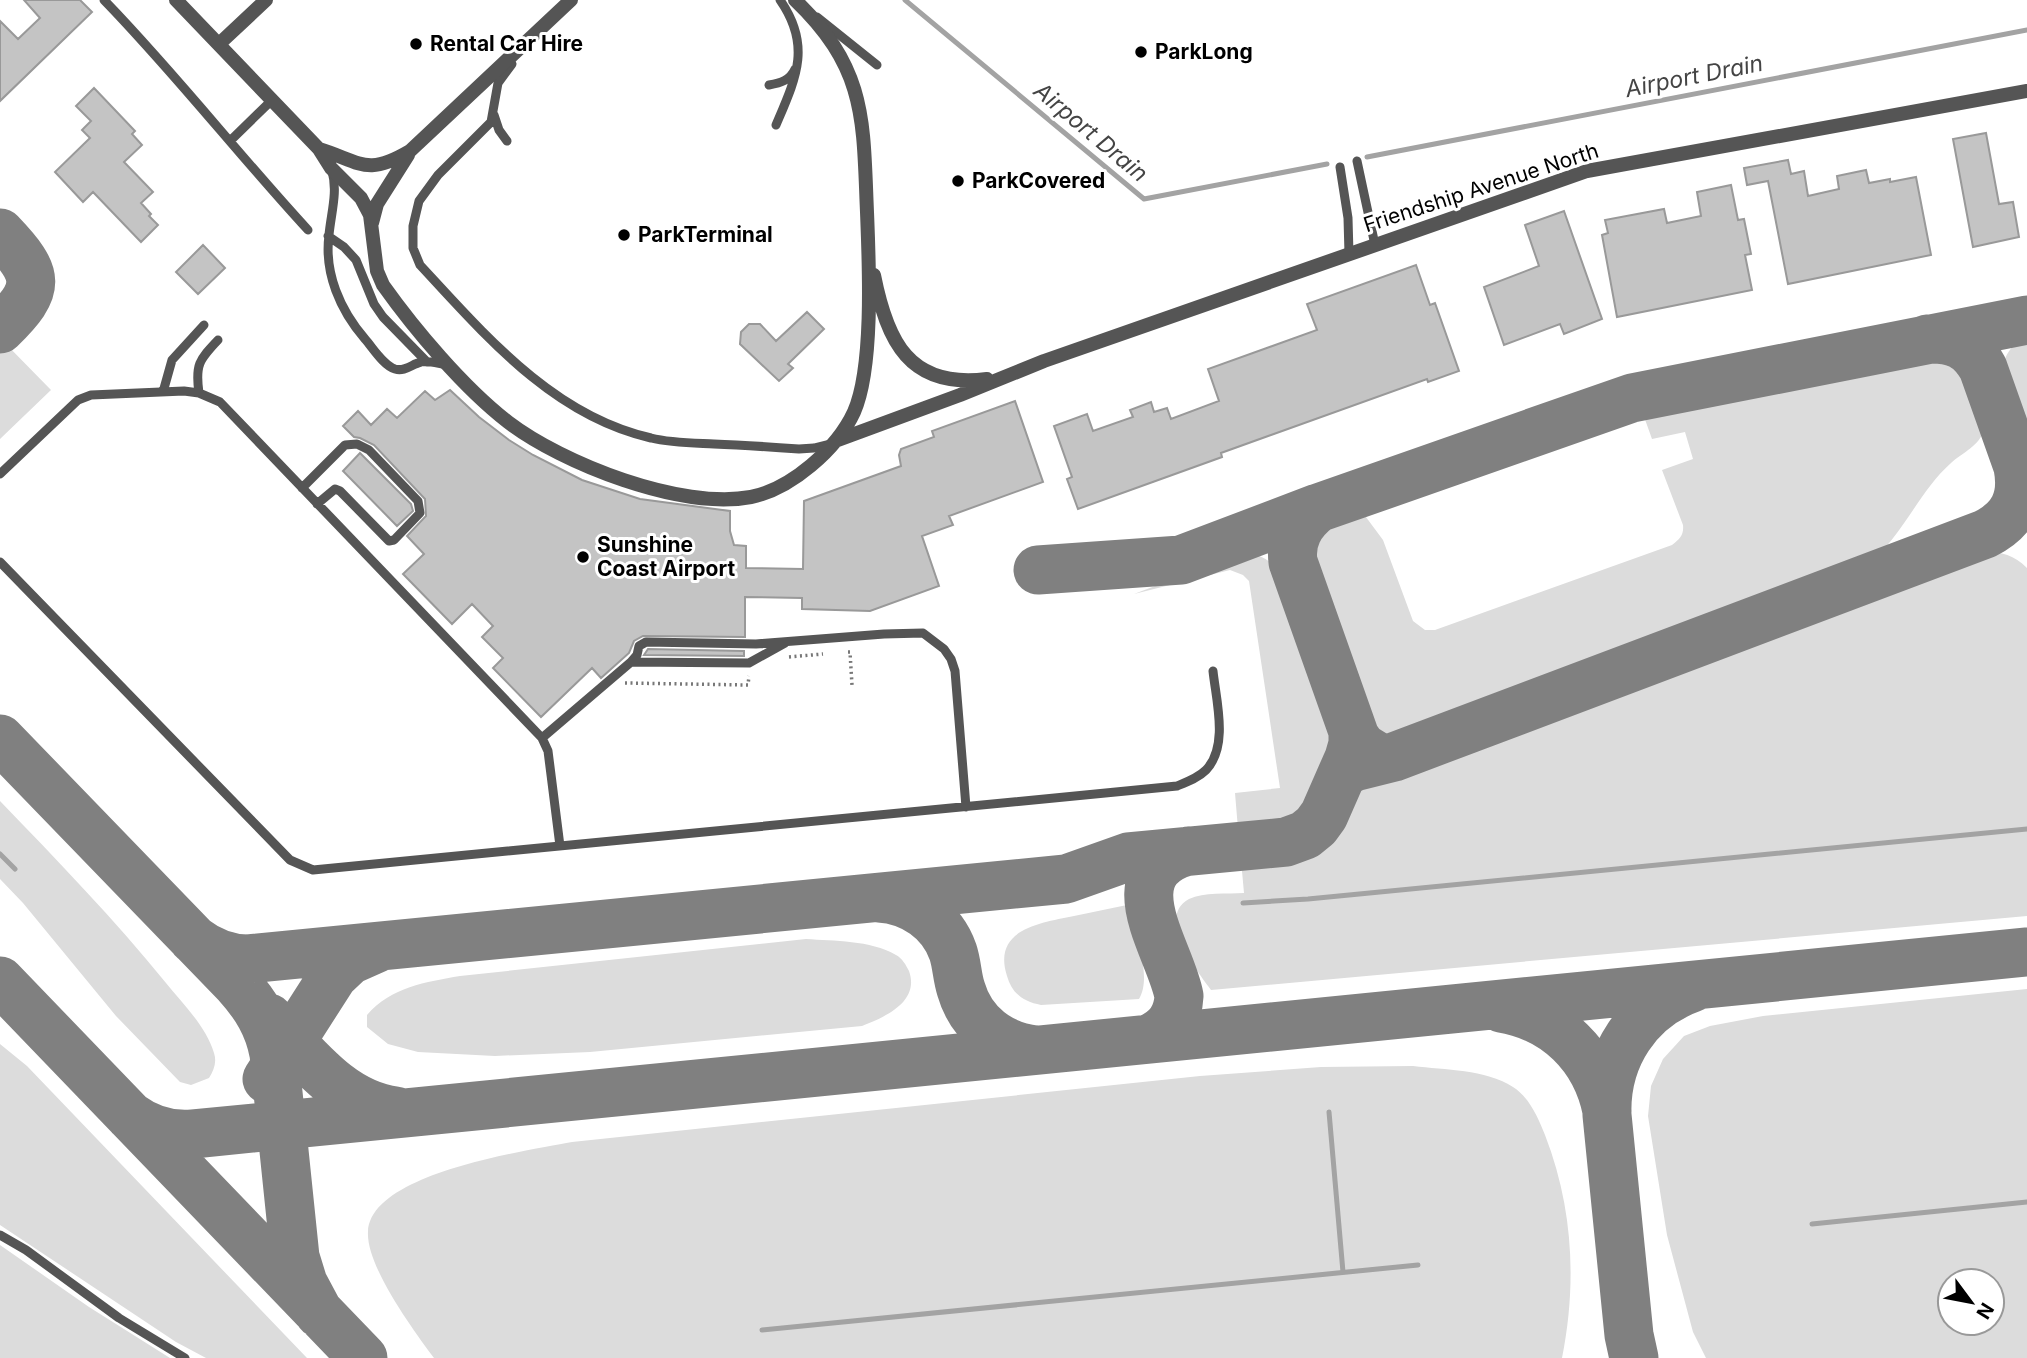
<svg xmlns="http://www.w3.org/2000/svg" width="2027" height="1358" viewBox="0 0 2027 1358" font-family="Inter,sans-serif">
	<rect width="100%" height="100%" fill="#fff"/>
	<!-- green -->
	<path fill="#dcdcdc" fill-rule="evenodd" d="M2027 336V445L2002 377C2001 360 2011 343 2027 336Z
		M3 341 51 390 0 439V344Z
		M1936 359C1975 363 1975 397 1984 429 1980 446 1963 452 1951 463 1917 493 1901 541 1864 567L1404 738 1381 737 1371 729 1309 563C1304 525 1331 520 1360 509L1383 540 1413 621 1425 630H1435L1672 545C1680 539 1684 535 1683 525L1662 470 1693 459 1685 432 1652 439 1642 411 1903 360Z
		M1984 551C2002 552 2014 555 2027 568V916L1211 990C1197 971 1155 917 1189 899 1204 892 1227 894 1244 893L1241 860C1319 854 1325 855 1355 782L1966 555Z
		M1242 553C1259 553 1271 560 1281 574L1335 722C1336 729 1338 737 1336 744 1333 763 1314 806 1298 816 1282 826 1257 826 1238 829L1235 793 1280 788 1249 581 1243 575 1230 570 1134 594Z
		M0 801C57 860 114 919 166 983 182 1003 206 1026 214 1053 217 1062 214 1070 209 1078L191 1085 180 1082 116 1016 23 903 0 879Z
		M1127 905C1134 930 1153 976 1139 999L1041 1005C1024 1002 1012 994 1007 976 992 929 1040 923 1074 916 1092 912 1109 909 1127 905Z
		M806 939C834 941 870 940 896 955 902 958 906 965 909 971 920 1002 885 1017 862 1026L590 1052 495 1056 418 1052 388 1044 367 1027V1015C391 987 426 982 460 976Z
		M2027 989V1358H1706L1693 1332 1667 1235 1648 1116 1651 1086 1663 1059 1684 1036 1710 1026 1763 1016ZM1950 1281H1992V1323H1950Z
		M0 1044 27 1066 307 1358H206L176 1342 0 1225Z
		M1413 1066C1445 1070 1485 1069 1513 1087 1530 1098 1538 1118 1545 1135 1573 1207 1577 1283 1562 1358H434C414 1331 366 1266 368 1232 370 1173 526 1151 572 1142L1200 1076 1321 1067Z
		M0 1245 89 1307 170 1358H0Z"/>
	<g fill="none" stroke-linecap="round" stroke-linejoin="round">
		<!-- stream -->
		<path stroke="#a3a3a3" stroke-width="5" d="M905 0 1144 199 1327 164
			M1367 157 2027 30
			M0 854 15 869
			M1243 903 1308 899 2027 829
			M1329 1112 1343 1272
			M1812 1224 2027 1202
			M762 1330 1418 1265"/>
		<!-- taxiway -->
		<path stroke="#808080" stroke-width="49" d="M0 233C40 275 42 288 0 329
			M1927 339C1954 338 1970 345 1983 368L2027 492
			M1318 508C1300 522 1290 539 1293 562L1355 737 1362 747 1375 755
			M1038 570 1181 560 1318 508 1632 398 2027 320
			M0 739 237 984C256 1005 269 1026 274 1054L295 1257 303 1283 319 1313
			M1343 773 1354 767 1394 757 1985 534C2013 520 2024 499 2018 467
			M879 898C912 900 942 920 953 952 957 964 957 977 961 989 971 1024 1000 1046 1036 1050
			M193 939C210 952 227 959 248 959L1066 879 1128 857 1286 842 1305 835 1316 826 1324 815 1349 758 1353 744V732
			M0 981 363 1358
			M1501 1008C1556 1017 1596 1056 1607 1111
			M269 1018C305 1055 341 1105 396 1111
			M1148 1039C1168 1031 1178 1017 1179 996 1171 950 1110 873 1188 851
			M267 1079 333 976 350 960 377 948
			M130 1116C149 1130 170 1136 193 1134L2027 952
			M1634 1358 1629 1335 1607 1115C1605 1057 1638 1007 1692 988"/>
	</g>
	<!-- building -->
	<path fill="#c4c4c4" stroke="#999" stroke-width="2" d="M24 0H80L92 12 0 101V21L18 39 40 18Z
		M94 88 135 131 132 134 142 145 124 162 153 192 141 203 151 214 149 216 158 225 141 242 93 192 83 202 55 172 90 138 82 130 91 121 76 106Z
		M1986 133 1999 204 2013 202 2019 237 1973 247 1953 139Z
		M1788 160 1791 174 1804 171 1808 196 1839 189 1837 176 1866 170 1869 183 1890 179V182L1916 177 1931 255 1788 284 1768 181 1747 185 1744 168Z
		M1731 185 1738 220 1744 219 1751 254 1745 255 1752 290 1617 317 1602 235 1608 233 1605 220 1664 209 1667 223 1701 216 1697 192Z
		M1564 211 1602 319 1564 334 1560 324 1504 345 1484 287 1539 266 1525 225Z
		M203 245 225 268 198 294 176 272Z
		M1416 265 1430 305 1435 303 1459 371 1428 382 1427 379 1221 453 1222 457 1078 509 1067 479 1072 477 1054 426 1087 414 1093 431 1133 417 1130 410 1151 402 1154 412 1167 408 1171 419 1219 401 1208 369 1317 330 1307 304Z
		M807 312 824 329 788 364 793 368 779 381 740 344 741 332 749 324H760L776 341Z
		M450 390 479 417 509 440 533 455 582 480 640 499 730 511V531L734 545 746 546V568L803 569 804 501 901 466 899 455 901 449 934 437 932 431 1015 401 1043 482 949 516 953 525 922 536 939 586 870 611 802 609V598L745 597V637L643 636 634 641 629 653 601 678 592 668 541 717 493 668 503 658 482 637 493 626 472 604 452 624 403 574 424 554 407 536 426 516 425 499 374 445 360 438 354 437 343 426 358 411 371 425 387 409 397 418 425 391 435 400Z
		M360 453 411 504 413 511 397 526 343 471Z
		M648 649 744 651V656L644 655Z"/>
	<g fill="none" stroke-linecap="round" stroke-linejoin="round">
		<!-- path -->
		<path stroke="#777" stroke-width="3.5" stroke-dasharray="2 3.5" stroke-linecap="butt" d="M848 652H850L852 685
			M789 657 823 654
			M625 683 748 685 749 676"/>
		<!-- lane -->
		<path stroke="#555" stroke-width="9" d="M104 0C175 73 238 154 308 230
			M817 17 877 65
			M512 64 498 83 491 122 438 175 419 201 413 226V248L420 265C485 335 553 416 651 438 671 443 693 443 714 444 742 445 771 447 799 449L814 448 830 444
			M769 85C781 83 790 80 795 69
			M494 115 499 130 507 141
			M776 125C796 78 812 46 780 0
			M230 141 271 101
			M1357 161 1375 245
			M1340 167 1348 218 1349 254
			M332 171C338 192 331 213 329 235 324 273 340 310 365 339 373 348 383 365 395 369 405 372 412 364 421 362 429 360 439 364 447 365
			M328 236 344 247 356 260 374 304 383 317 427 362
			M163 392 172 360 204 325
			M199 393C195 365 199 360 218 340
			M0 474 78 400 91 395 184 391 199 393 220 402 542 738 548 751 560 846
			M302 488 345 445 357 444 369 450 418 501 420 513 394 540 389 541 340 491 335 489 317 504
			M0 562 290 860 313 870 1177 786C1187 782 1198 778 1206 770 1229 746 1216 700 1213 671
			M631 662 749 663 785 643
			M542 738 631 662 637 655 639 646 646 642 756 644 884 634 923 633 944 649 951 659 955 671 966 807
			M0 1235 26 1250 119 1318 185 1358"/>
		<!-- street -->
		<path stroke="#555" stroke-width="14" d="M176 0 319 149 331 168 361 198 370 215 377 271 383 285C415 330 464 388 508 422 563 464 681 510 751 497 791 489 837 449 854 412 874 367 869 263 867 212 863 120 867 69 795 0
			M219 44 266 0
			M319 149C361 162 366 177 410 151L571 0
			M372 223 377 204 408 155
			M874 275C887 341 909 389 987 379
			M838 440 960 395 1044 361 1587 171 2027 91"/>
	</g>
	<!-- markers -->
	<g fill="#000" stroke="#fff" stroke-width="2.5">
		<circle cx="416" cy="44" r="7"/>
		<circle cx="1141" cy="52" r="7"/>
		<circle cx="958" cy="181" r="7"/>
		<circle cx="624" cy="235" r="7"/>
		<circle cx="583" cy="557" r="7"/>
	</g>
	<g text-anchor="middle" stroke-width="6" stroke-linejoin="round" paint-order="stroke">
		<!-- poi labels -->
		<g font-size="21" font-weight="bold" fill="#000" stroke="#fff" text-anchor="start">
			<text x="430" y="51">Rental Car Hire</text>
			<text x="1155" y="59">ParkLong</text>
			<text x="972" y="188">ParkCovered</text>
			<text x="638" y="242">ParkTerminal</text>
			<text x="597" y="552">Sunshine<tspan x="597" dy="24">Coast Airport</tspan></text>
		</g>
		<!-- street labels -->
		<g font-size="21" fill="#000" stroke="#fff">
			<text transform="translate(1481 188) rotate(-18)" y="7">Friendship Avenue North</text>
		</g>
		<!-- water labels -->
		<g font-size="23" font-style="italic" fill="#444" stroke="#fff">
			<text transform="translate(1694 76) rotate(-11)" y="8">Airport Drain</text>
			<text transform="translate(1091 132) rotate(40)" y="8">Airport Drain</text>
		</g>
	</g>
	<!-- north arrow -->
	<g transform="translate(1971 1302) rotate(122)"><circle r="33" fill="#ffffff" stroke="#999999" stroke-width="2"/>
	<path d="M0-5L12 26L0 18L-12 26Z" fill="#000000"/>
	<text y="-10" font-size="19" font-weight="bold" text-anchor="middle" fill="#000000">N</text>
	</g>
</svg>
